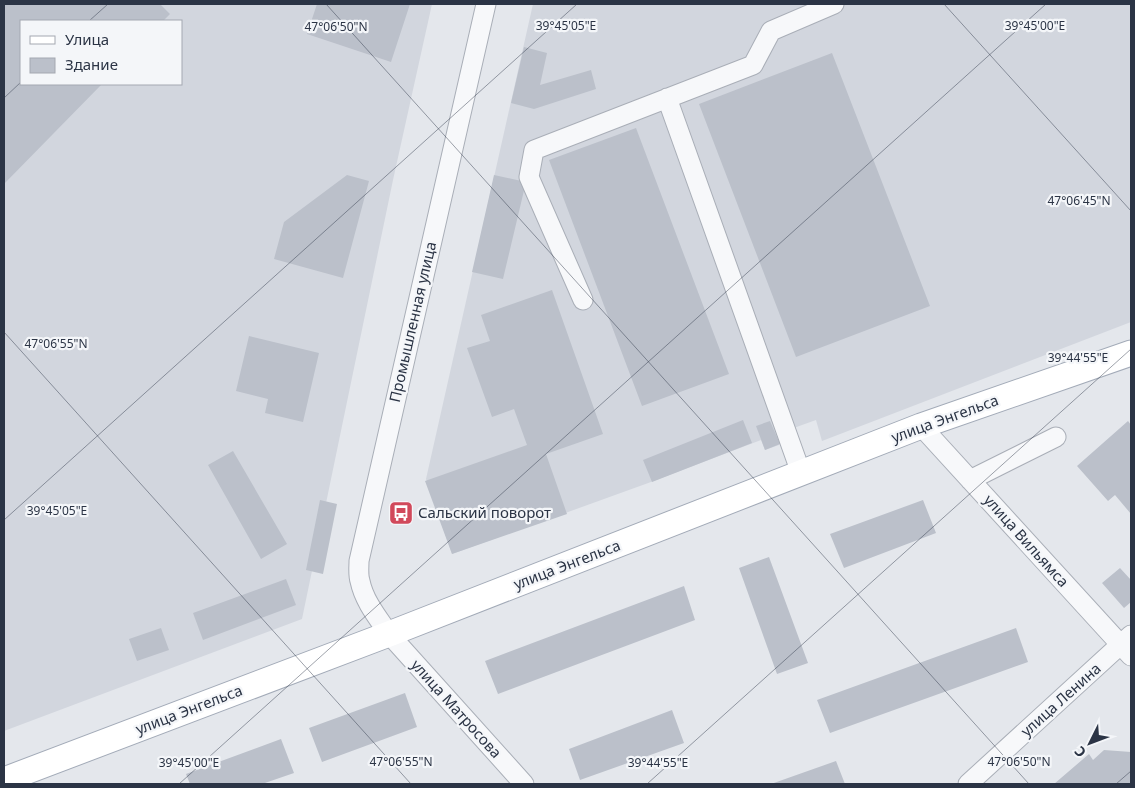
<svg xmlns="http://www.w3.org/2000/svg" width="1135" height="788" viewBox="0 0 1135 788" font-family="'Noto Sans',sans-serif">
	<rect width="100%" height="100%" fill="#e4e7ec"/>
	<!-- built -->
	<path fill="#d2d6de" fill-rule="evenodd" d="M4 4H432L393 180 302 619 4 731ZM21 21H181V84H21Z
		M533 4H1131V322L822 441 816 420 777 434 779 445 765 450 761 440 651 482 452 554 426 479Z"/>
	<!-- building -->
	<path fill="#bbc0ca" d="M4 4H160L170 14 163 21H21V84H102L4 184Z
		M317 4H410L391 62 307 34Z
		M524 47 547 53 540 85 591 70 596 89 534 109 511 103Z
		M832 53 930 306 796 357 699 104Z
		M636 128 729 374 642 406 549 160Z
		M347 175 369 181 343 278 274 259 284 222Z
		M494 175 526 182 503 279 472 272Z
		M552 290 603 434 546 454 567 514 452 554 425 481 527 445 514 409 492 417 467 348 490 341 481 315Z
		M249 336 319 353 303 422 265 413 268 399 236 391Z
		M743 420 752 443 652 482 643 460Z
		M770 421 780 444 765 450 756 426Z
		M1128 421 1131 425V514L1115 495 1108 501 1077 466Z
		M233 451 287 544 261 559 208 465Z
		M320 500 337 504 323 574 306 570Z
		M923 500 936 533 844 568 830 534Z
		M769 557 808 663 777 674 739 568Z
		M1120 568 1131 580V602L1124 608 1102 583Z
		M286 579 296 605 203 640 193 613Z
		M684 586 695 620 498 694 485 661Z
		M161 628 169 650 137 661 129 639Z
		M1016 628 1028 662 830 733 817 700Z
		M405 693 417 727 322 762 309 728Z
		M672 710 684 743 580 780 569 749Z
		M281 739 294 773 262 784H190L186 774Z
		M1104 750 1131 752V784H1054L1089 754 1093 760Z
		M836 761 845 784H771Z"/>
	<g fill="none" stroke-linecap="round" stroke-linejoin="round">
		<defs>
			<path id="minor" d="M486 4 359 561C359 567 358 575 360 581 364 601 378 618 389 634L524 784
				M667 98 801 473
				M583 300 529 177 534 150 753 65 771 31 834 4
				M921 426 1131 656
				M970 480 1056 437
				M968 784 1131 635"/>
			<path id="major" d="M4 780 389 634 921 426 1131 353"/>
		</defs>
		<!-- minor casing -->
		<use href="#minor" stroke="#a9aeb7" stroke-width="21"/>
		<!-- major casing -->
		<use href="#major" stroke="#a3abb8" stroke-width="27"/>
		<!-- minor -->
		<use href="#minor" stroke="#f7f8fa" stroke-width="19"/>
		<!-- major -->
		<use href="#major" stroke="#fff" stroke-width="25"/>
	</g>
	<!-- ticks -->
	<path fill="none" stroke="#2b3445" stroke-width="1" stroke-opacity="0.45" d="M326 4 1029 784M944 4 1131 211M89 21 108 4M4 98 21 82M4 332 411 784M4 520 577 4M179 784 1046 4M647 784 1131 349M1116 784 1131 771"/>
	<!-- icons -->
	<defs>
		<symbol id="bus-square" viewBox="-11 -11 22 22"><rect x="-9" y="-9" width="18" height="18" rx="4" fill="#d1495b" stroke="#f4f6f9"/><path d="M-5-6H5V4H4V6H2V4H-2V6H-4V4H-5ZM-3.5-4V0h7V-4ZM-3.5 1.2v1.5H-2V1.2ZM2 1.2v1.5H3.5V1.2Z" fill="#fff"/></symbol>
	</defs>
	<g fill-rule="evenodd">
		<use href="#bus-square" x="387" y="499" width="28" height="28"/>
	</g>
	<g text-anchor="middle" stroke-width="4.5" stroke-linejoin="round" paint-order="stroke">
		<!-- street labels -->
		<g font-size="15" fill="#2b3445" stroke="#f4f6f9">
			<text transform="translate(413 322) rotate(-77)" y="5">Промышленная улица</text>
			<text transform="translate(945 419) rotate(-20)" y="5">улица Энгельса</text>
			<text transform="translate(1026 541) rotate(48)" y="5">улица Вильямса</text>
			<text transform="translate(567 565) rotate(-21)" y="5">улица Энгельса</text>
			<text transform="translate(1061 700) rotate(-42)" y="5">улица Ленина</text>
			<text transform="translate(456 709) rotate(48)" y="5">улица Матросова</text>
			<text transform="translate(189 710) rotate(-21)" y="5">улица Энгельса</text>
		</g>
		<!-- poi labels -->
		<g font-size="15" fill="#2b3445" stroke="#f4f6f9" text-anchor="start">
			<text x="418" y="518">Сальский поворот</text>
		</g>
	</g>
	<g font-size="12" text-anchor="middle" fill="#2b3445" stroke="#f4f6f9" stroke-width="4.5" stroke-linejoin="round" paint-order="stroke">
		<text x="566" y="30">39°45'05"E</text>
		<text x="1035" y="30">39°45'00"E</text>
		<text x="336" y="31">47°06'50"N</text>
		<text x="1079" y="205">47°06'45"N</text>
		<text x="56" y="348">47°06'55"N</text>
		<text x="1078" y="362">39°44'55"E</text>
		<text x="57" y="515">39°45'05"E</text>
		<text x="401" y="766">47°06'55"N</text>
		<text x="1019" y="766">47°06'50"N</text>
		<text x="189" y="767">39°45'00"E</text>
		<text x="658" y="767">39°44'55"E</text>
	</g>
	<!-- border -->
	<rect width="1135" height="788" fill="none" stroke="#2b3445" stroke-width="10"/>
	<!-- legend -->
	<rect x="20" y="20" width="162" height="65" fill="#f4f6f9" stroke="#a4a8b1"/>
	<rect x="30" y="36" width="25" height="8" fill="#ffffff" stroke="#a4a8b1"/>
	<text x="65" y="45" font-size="15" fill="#2b3445">Улица</text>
	<rect x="30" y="58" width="25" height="15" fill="#bbc0ca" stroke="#a4a8b1"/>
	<text x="65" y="70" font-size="15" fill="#2b3445">Здание</text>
	<!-- north arrow -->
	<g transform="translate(1090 743) rotate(228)" stroke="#f4f6f9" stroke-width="4" paint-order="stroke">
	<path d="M0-4L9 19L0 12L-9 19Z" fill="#2b3445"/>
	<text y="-8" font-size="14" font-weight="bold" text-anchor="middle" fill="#2b3445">С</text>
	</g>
</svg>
